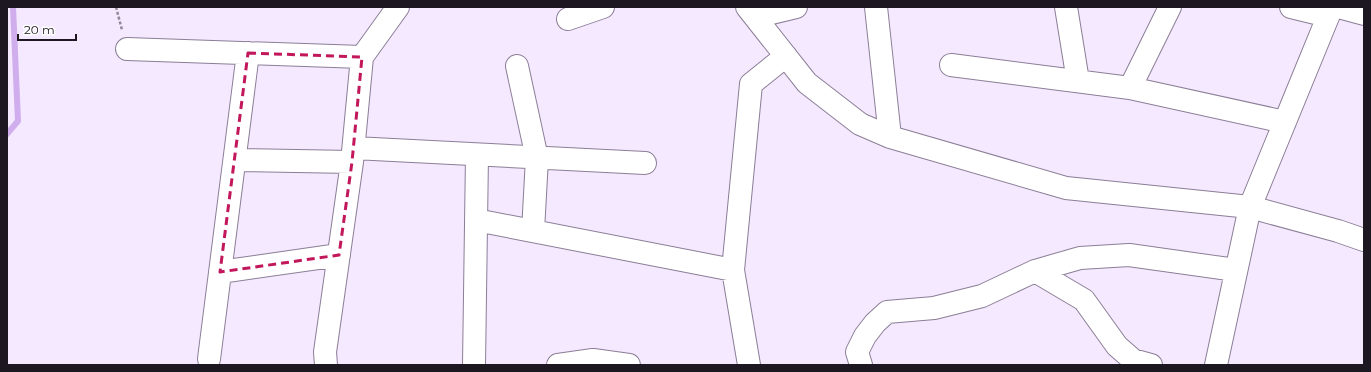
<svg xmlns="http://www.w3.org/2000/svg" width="1371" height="372" viewBox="0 0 1371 372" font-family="Montserrat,sans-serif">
	<rect width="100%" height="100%" fill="#f4e9ff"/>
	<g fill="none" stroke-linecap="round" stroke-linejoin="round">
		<!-- stream -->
		<path stroke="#d0aeed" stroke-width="6" d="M7 134 18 121 13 7"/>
		<defs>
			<path id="minor" d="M747 7 807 83 860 124 890 137 1066 188 1250 207 1338 231 1364 240
				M876 7 890 137
				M1066 7 1078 81
				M1291 7 1328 16
				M1338 7 1364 14
				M755 17 796 7
				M568 19 603 7
				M127 49 362 57
				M951 65 1130 88 1285 122
				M517 66 537 158 533 231
				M1130 88 1170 7
				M354 148 645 163
				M235 160 352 162
				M476 220 733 270
				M1035 271 1084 300 1117 346 1133 360 1151 365
				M220 272 339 255
				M209 359 248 53
				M326 365 325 352 352 162 362 57 398 7
				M474 365 477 155
				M558 365 593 360 629 365
				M749 365 733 270 751 84 786 56
				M861 365 857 352 865 336 875 323 887 312 934 308 982 296 1035 271 1080 258 1129 255 1236 270
				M1216 365 1250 207 1332 7"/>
		</defs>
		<!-- minor casing -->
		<use href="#minor" stroke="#8b7e96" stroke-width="24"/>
		<!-- path -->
		<path stroke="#928a9a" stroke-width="2.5" stroke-dasharray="3 2" stroke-linecap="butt" d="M116 7 122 30"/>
		<!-- minor -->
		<use href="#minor" stroke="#fff" stroke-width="22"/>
	</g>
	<!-- marked area -->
	<path fill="none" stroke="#c2185b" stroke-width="3" stroke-dasharray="8 5" stroke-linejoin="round" d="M248 53 362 57 352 162 339 255 220 272Z"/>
	<!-- border -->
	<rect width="1371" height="372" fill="none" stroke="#1c1721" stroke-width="16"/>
	<!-- scale -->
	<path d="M18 34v6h58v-6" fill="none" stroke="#1c1721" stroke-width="2"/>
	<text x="24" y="34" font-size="12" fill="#1c1721" stroke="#ffffff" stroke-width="3" paint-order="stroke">20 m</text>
</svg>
